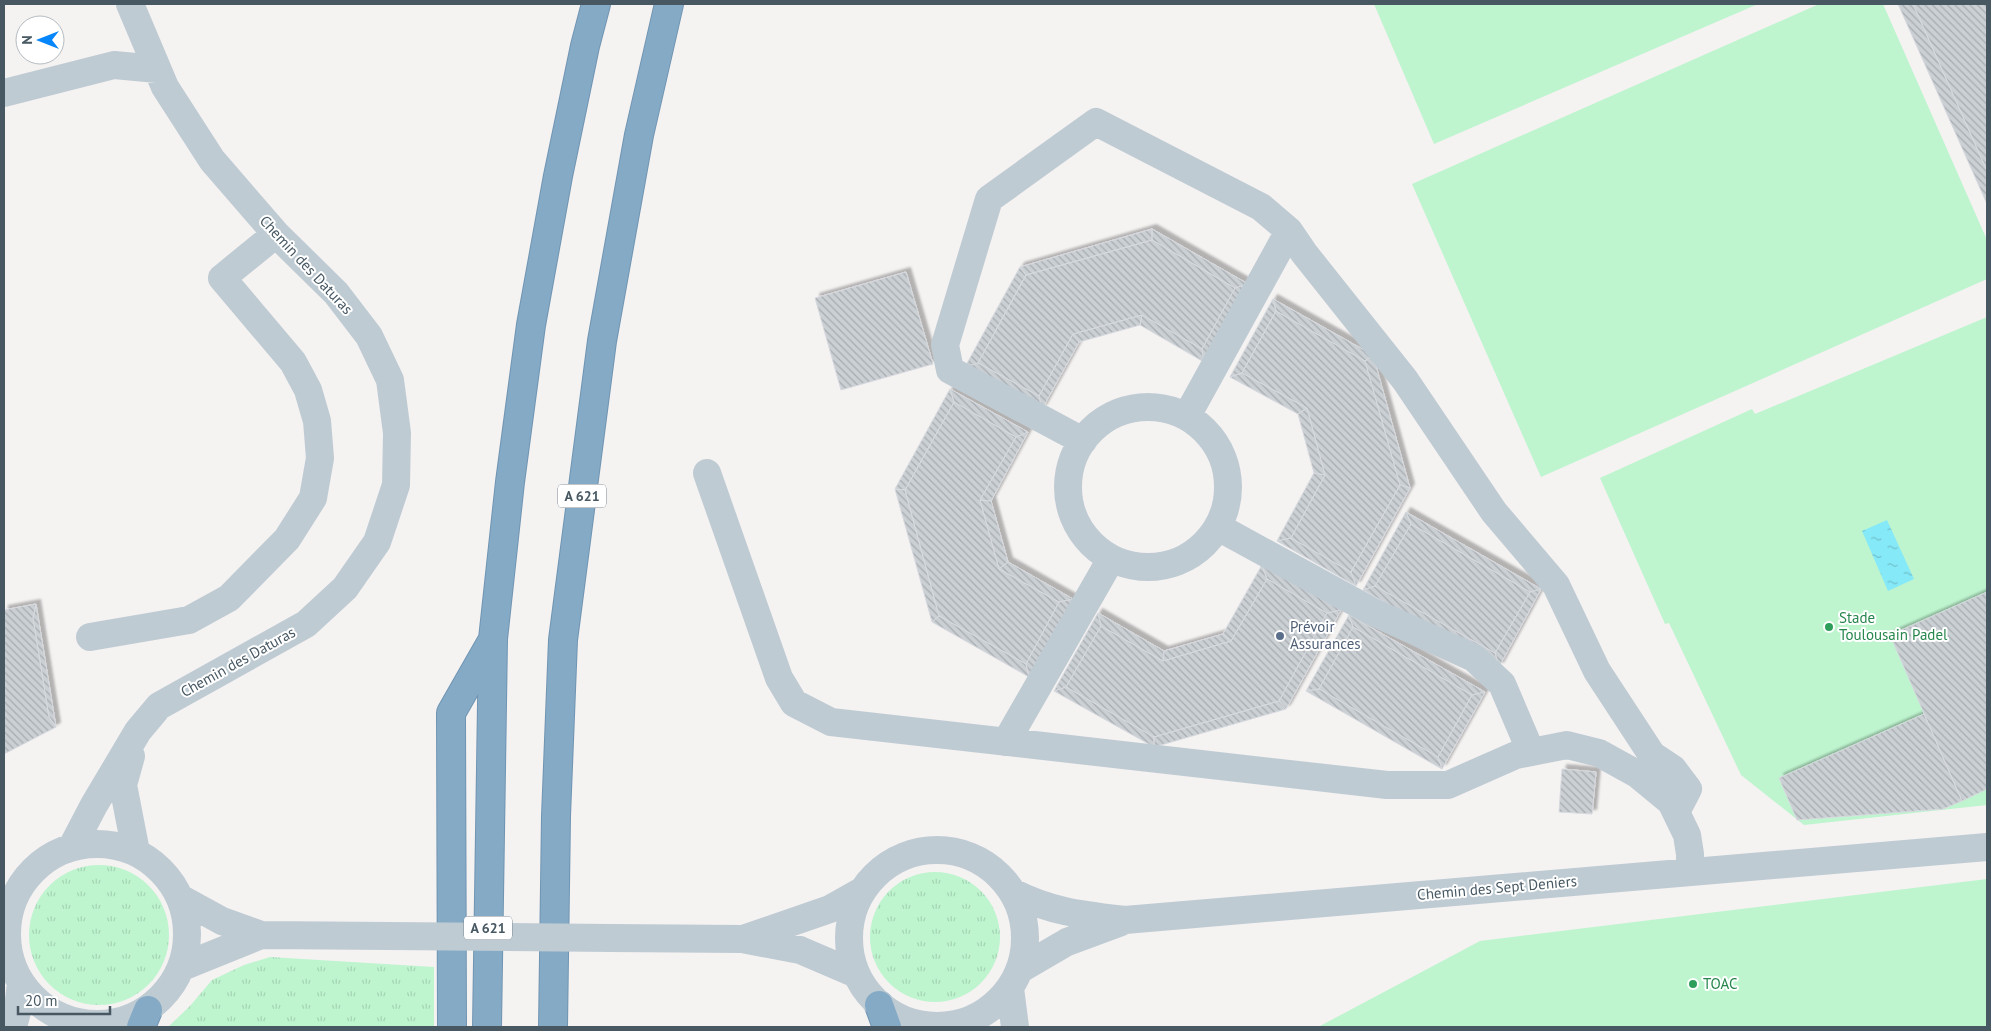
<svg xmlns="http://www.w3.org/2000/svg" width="1991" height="1031" viewBox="0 0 1991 1031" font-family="'PT Sans',sans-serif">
	<defs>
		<pattern id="grass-tufts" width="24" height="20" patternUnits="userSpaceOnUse" patternTransform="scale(1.25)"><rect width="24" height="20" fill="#bef5cf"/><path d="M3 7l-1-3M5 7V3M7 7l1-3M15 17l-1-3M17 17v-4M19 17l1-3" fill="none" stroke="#a5d4b4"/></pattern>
		<pattern id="water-ripples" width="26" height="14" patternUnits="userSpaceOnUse" patternTransform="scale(1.25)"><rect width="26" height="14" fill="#86e9f7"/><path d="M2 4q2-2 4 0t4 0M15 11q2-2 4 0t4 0" fill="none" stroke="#6fc0cc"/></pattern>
		<pattern id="building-back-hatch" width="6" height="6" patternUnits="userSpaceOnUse" patternTransform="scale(1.25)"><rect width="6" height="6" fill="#cbd0d5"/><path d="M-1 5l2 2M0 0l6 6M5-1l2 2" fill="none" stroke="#a7acb0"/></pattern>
		<filter id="shadow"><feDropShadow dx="4.5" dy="-4.5" stdDeviation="1" flood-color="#0004"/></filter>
	</defs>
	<rect width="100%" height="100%" fill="#f5f2f2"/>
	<!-- grass -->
	<path fill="url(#grass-tufts)" d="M29 935a70 70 0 1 1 140 0a70 70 0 1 1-140 0Z
		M870 937a65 65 0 1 1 130 0a65 65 0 1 1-130 0Z
		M270 957 434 967V1027H168L190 1006 212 980 244 965Z"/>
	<!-- park -->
	<path fill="#bef5cf" d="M1374 4H1758L1434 144Z
		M1819 4H1883L1987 240V279L1541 477 1412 184Z
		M1987 317V805L1804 825 1741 775 1669 623 1665 624 1600 478 1752 409 1755 414Z
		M1987 879V1027H1318L1480 941Z"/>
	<!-- water -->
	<path fill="url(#water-ripples)" d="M1887 520 1914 579 1888 591 1862 531Z"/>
	<!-- building -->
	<path fill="url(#building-back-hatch)" stroke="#d6d9de" filter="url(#shadow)" d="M1898 4H1913L1987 171V204Z
		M1913 4H1987V171Z
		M1152 229V240L1026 275 1020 267Z
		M1152 229 1248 284 1235 288 1152 240Z
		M1152 240 1235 288 1202 349 1142 315 1073 334 1039 396 978 363 1026 275Z
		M1020 267 1026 275 978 363 965 367Z
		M906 272 933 364 841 390 815 298Z
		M1248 284 1204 362 1202 349 1235 288Z
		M1273 299 1276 311 1242 373 1230 377Z
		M1273 299 1373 355 1365 361 1276 311Z
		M1276 311 1365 361 1400 485 1351 572 1291 538 1325 475 1307 408 1242 373Z
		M1142 315 1202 349 1204 362 1140 325Z
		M1142 315 1140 325 1079 342 1073 334Z
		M1073 334 1079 342 1042 409 1039 396Z
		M1373 355 1410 488 1400 485 1365 361Z
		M978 363 1039 396 1042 409 965 367Z
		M1242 373 1307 408 1298 414 1230 377Z
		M950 389 1028 432 1016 437 954 402Z
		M950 389 954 402 905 490 895 489Z
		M954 402 1016 437 980 500 999 569 1059 602 1026 664 939 616 905 490Z
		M1307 408 1325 475 1314 473 1298 414Z
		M1028 432 991 501 980 500 1016 437Z
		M1314 473 1325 475 1291 538 1277 541Z
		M1400 485 1410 488 1356 586 1351 572Z
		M895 489 905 490 939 616 932 622Z
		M980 500 991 501 1008 562 999 569Z
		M1406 512 1411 524 1375 586 1363 590Z
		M1406 512 1541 589 1530 592 1411 524Z
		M1411 524 1530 592 1495 653 1375 586Z
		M1291 538 1351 572 1356 586 1277 541Z
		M1008 562 1073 599 1059 602 999 569Z
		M1262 565 1267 579 1231 641 1223 634Z
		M1262 565 1341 610 1327 613 1267 579Z
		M1267 579 1327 613 1279 701 1154 737 1066 687 1101 626 1163 661 1231 641Z
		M1375 586 1495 653 1499 667 1363 590Z
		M1541 589 1499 667 1495 653 1530 592Z
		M1987 592V789L1962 801 1890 635Z
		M1073 599 1029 677 1026 664 1059 602Z
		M36 604 33 618 49 717 56 727 4 754V610Z
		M36 604 56 727 49 717 33 618Z
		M1341 610 1286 709 1279 701 1327 613Z
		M1098 613 1101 626 1066 687 1054 691Z
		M1098 613 1164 651 1163 661 1101 626Z
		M1349 615 1485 692 1472 695 1353 627Z
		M1349 615 1353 627 1319 689 1306 691Z
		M939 616 1026 664 1029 677 932 622Z
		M1353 627 1472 695 1438 757 1319 689Z
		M1223 634 1231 641 1163 661 1164 651Z
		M1066 687 1154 737V747L1054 691Z
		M1319 689 1438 757 1442 769 1306 691Z
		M1485 692 1442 769 1438 757 1472 695Z
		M1279 701 1286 709 1154 747V737Z
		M1924 714 1962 801 1943 809 1797 820 1779 778Z
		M1562 769 1596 772 1592 814 1559 812Z"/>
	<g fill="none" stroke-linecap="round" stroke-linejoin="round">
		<defs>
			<path id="highway" d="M879 1005 887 1027
				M141 1027 148 1010
				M452 1027 451 713 491 643
				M487 1027 493 639 510 482 531 325 558 176 585 46 596 4
				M553 1027 556 816 563 640 602 341 639 135 669 4"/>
		</defs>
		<!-- highway casing -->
		<use href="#highway" stroke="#7095b2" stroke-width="30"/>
		<!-- minor -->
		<path stroke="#bfcbd3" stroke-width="28" d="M4 93 114 65 157 69
			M1068 487a80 80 0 1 1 160 0a80 80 0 1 1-160 0Z
			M1187 416 1289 231
			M1083 441 950 370 945 345 989 199 1096 122 1261 207 1289 231 1304 253 1405 380 1494 512 1556 585 1597 671 1652 755 1673 769 1688 789 1676 812
			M707 473 779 678 794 703 831 722 1387 785H1448L1516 755 1567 745 1599 753 1637 774 1671 802 1687 835 1690 854V872
			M1218 527 1373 612 1474 658 1502 684 1531 752
			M90 637 189 620 229 598 287 539 313 498 320 458 317 421 308 390 293 362 222 278 276 234
			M1006 742 1111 559
			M131 756 123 785 136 852
			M7 934a90 90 0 1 1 180 0a90 90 0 1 1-180 0Z
			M72 847 94 805 138 731 159 706 306 624 345 588 377 542 396 485 397 433 390 380 369 336 336 293 276 234 212 160 165 87 130 4
			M849 938a88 88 0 1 1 176 0a88 88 0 1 1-176 0Z
			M1012 892C1051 912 1082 915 1125 920L1987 847
			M180 898 222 921 261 935 388 936
			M610 938 742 939 800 950 856 974
			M746 938 830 909 862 891
			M182 967 261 935
			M1019 970 1067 942 1121 922
			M1010 988 1015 1027
			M13 1027 18 1008 21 983"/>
		<!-- highway -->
		<use href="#highway" stroke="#85aac6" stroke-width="28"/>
		<!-- minor-bridge -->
		<path stroke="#bfcbd3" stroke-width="28" d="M388 936 610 938"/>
	</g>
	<!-- markers -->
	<g fill="#2e9e5b" stroke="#fff" stroke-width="2">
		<circle cx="1829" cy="627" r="5"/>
		<circle cx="1693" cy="984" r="5"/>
	</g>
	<circle fill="#5c6f8a" stroke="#fff" stroke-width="2" cx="1280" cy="636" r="5"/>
	<g text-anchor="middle" stroke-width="4" stroke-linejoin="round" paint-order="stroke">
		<!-- shield labels -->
		<g fill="#fff" stroke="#7e8a92" stroke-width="1">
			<rect x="558" y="484.5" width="48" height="23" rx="4"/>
			<rect x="464" y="916.5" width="48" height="23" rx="4"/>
		</g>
		<g font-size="14" font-weight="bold" fill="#475863">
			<text x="582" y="501">A 621</text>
			<text x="488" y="933">A 621</text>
		</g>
		<!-- street labels -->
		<g font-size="15" fill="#475863" stroke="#fff">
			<text transform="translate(306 265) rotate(47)" y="5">Chemin des Daturas</text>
			<text transform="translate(238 662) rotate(-29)" y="5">Chemin des Daturas</text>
			<text transform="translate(1497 888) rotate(-5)" y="5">Chemin des Sept Deniers</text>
		</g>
		<!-- leisure labels -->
		<g font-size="15" fill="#27864d" stroke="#fff" text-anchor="start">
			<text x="1839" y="623">Stade<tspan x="1839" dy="17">Toulousain Padel</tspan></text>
			<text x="1703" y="989">TOAC</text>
		</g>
		<!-- service labels -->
		<g font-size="15" fill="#4e5e75" stroke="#fff" text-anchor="start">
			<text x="1290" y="632">Prévoir<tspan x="1290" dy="17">Assurances</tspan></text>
		</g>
	</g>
	<!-- border -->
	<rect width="1991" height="1031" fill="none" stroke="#475863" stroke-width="10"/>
	<!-- north arrow -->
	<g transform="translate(40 40) rotate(270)"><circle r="24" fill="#ffffff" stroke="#b5bcc1"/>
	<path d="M0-4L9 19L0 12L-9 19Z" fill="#0686fb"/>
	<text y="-8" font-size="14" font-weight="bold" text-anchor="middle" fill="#475863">N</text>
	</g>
	<!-- scale -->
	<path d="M18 1006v8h92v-8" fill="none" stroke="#475863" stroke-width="2.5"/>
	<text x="25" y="1006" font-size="15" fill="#475863" stroke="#ffffff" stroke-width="4" paint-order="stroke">20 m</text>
</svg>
